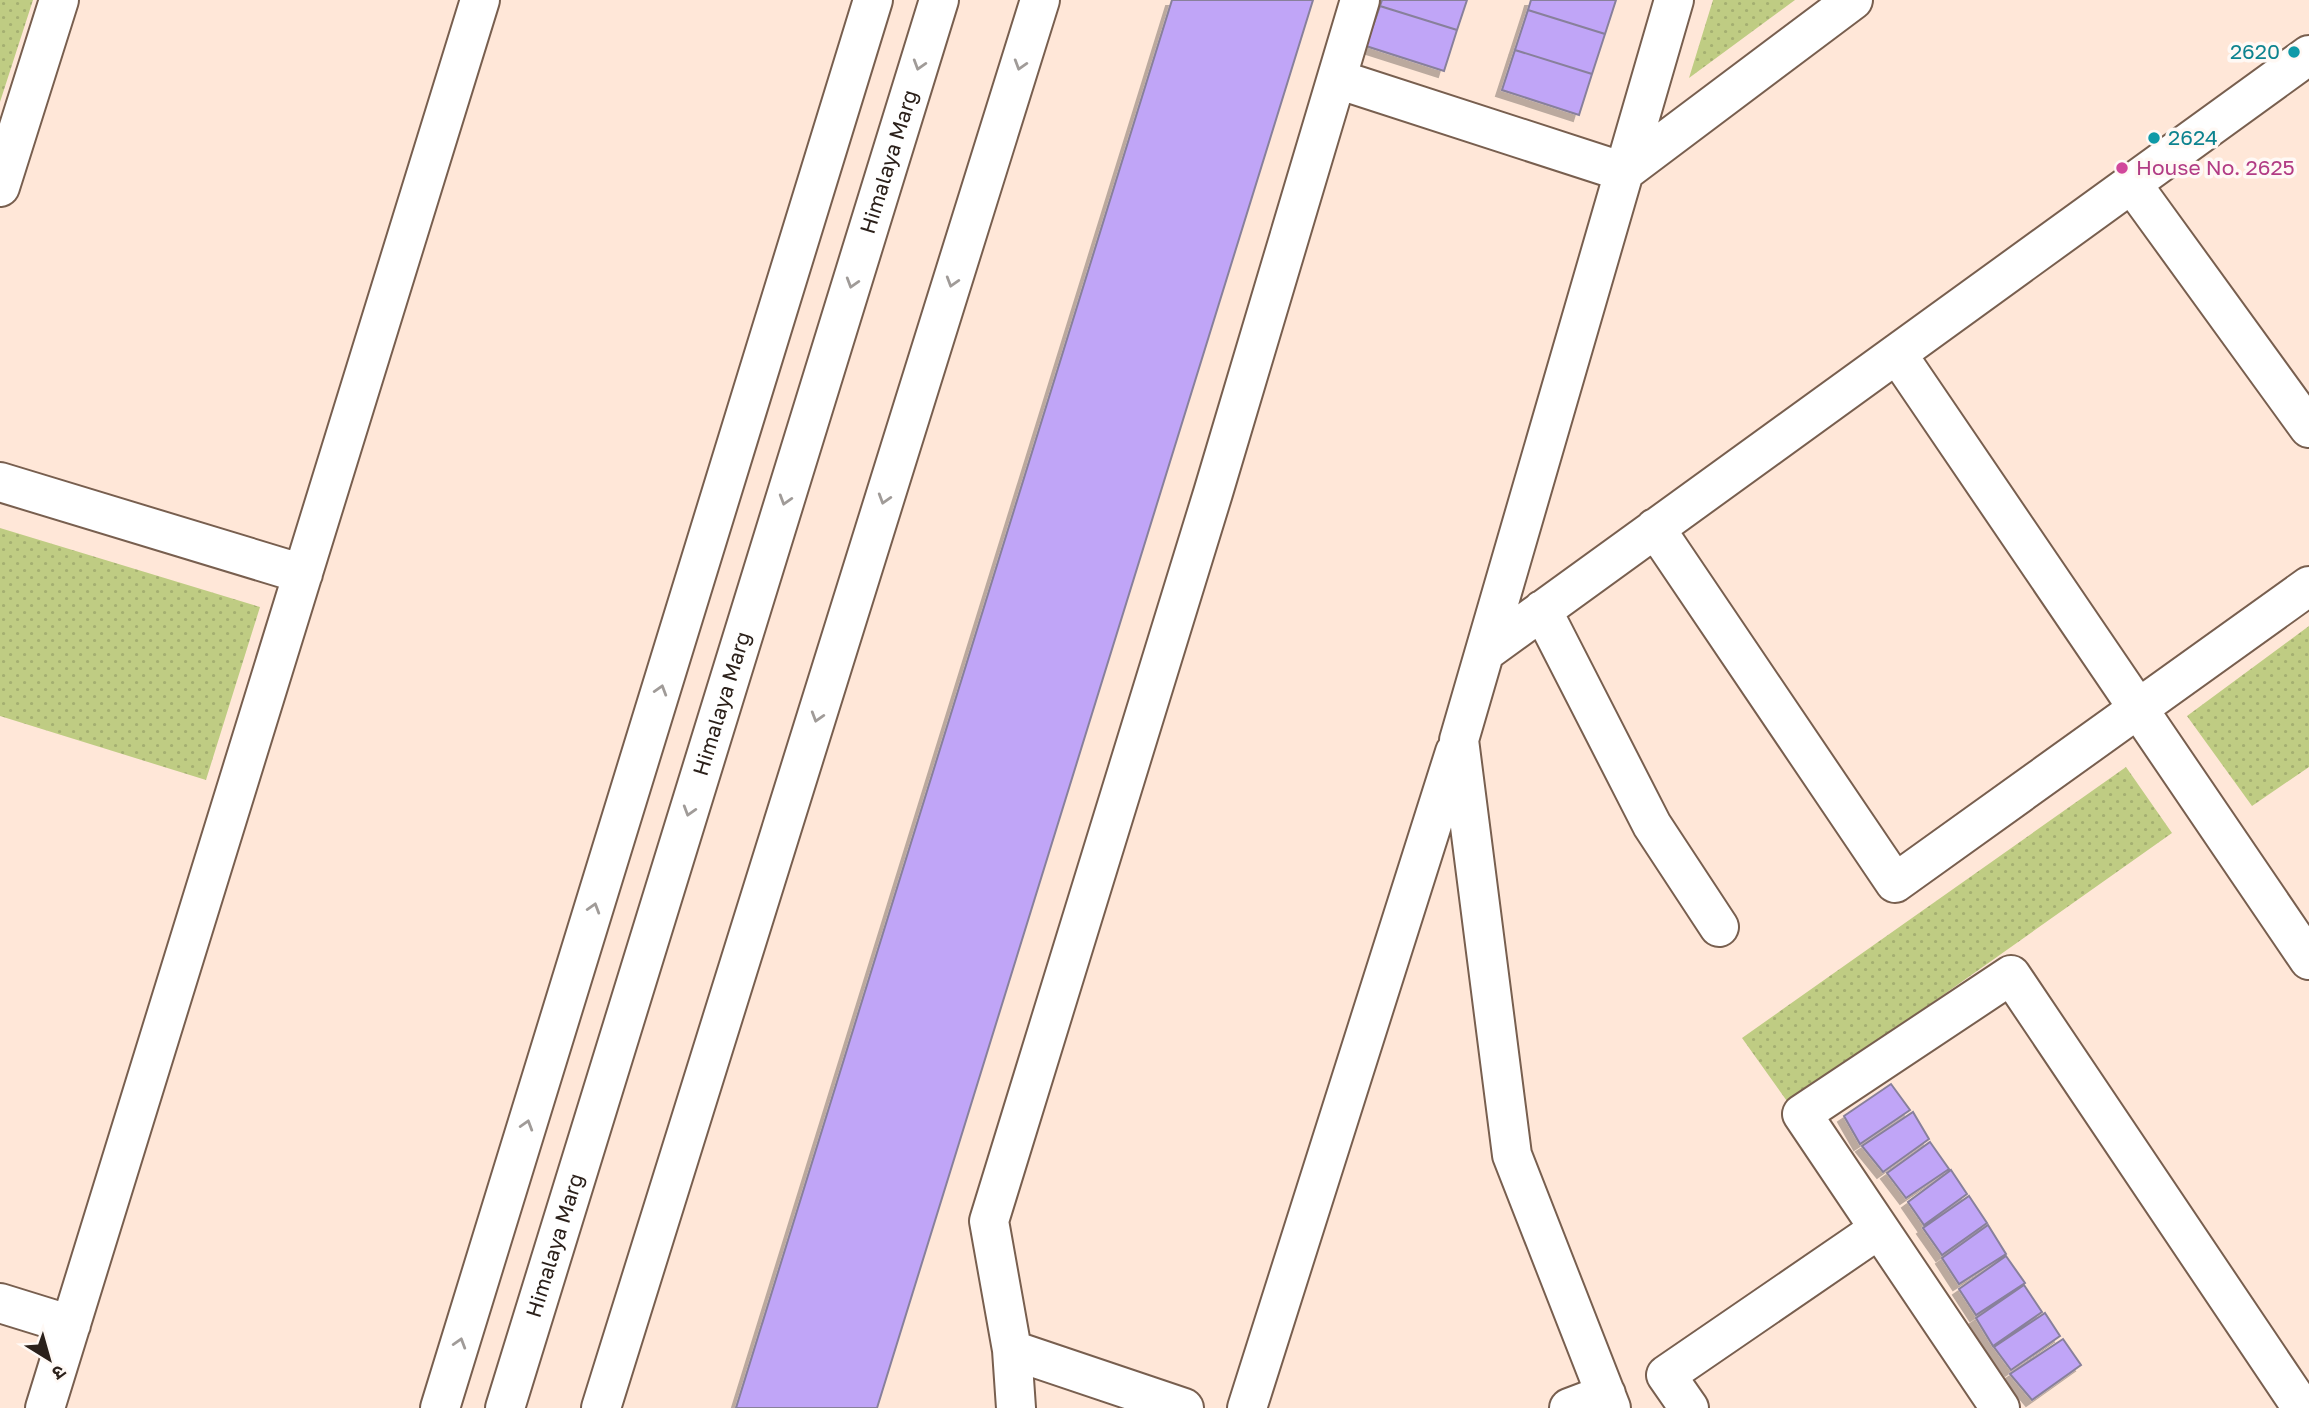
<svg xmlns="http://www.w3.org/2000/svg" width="2309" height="1408" viewBox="0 0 2309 1408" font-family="'Golos Text','Noto Sans Devanagari',sans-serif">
	<defs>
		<pattern id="grass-dots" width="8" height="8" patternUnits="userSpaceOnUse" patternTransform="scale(1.75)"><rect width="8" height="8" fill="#bfcc83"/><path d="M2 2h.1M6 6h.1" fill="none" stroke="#a4af71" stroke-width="1.8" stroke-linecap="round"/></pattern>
		<filter id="shadow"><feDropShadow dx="-6" dy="6" stdDeviation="0" flood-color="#0004"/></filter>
	</defs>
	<rect width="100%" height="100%" fill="#ffe7d8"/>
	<!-- grass -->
	<path fill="url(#grass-dots)" d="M0 0H33L0 102Z
		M1713 0H1795L1689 78Z
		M0 528 260 607 206 780 0 716Z
		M2309 626V767L2252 806 2187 716Z
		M2126 767 2172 833 1789 1104 1742 1038Z"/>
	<!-- building -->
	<path fill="#c0a5f7" stroke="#88809b" stroke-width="2" filter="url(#shadow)" d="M1172 0H1313L877 1408H736Z
		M1382 0H1467L1457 30 1380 6Z
		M1531 0H1616L1605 34 1528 10Z
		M1380 6 1457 30 1444 71 1366 46Z
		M1528 10 1605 34 1592 74 1515 50Z
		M1515 50 1592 74 1579 115 1502 90Z
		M1891 1084 1910 1110 1860 1144 1844 1116Z
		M1913 1112 1929 1139 1883 1172 1862 1146Z
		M1930 1142 1949 1169 1906 1198 1887 1173Z
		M1951 1170 1967 1194 1924 1225 1908 1202Z
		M1969 1196 1987 1223 1942 1255 1923 1228Z
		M1988 1225 2006 1254 1959 1284 1942 1258Z
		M2006 1256 2025 1283 1976 1315 1959 1289Z
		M2024 1285 2042 1312 1993 1346 1976 1318Z
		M2045 1313 2060 1336 2011 1370 1994 1347Z
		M2063 1339 2081 1365 2032 1400 2010 1374Z"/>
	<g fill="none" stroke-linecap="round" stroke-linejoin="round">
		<defs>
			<path id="minor" d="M1337 79 1624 172 1853 0
				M2132 184 2309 428
				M0 187 59 0
				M1897 354 2309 960
				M0 482 303 574
				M1655 528 1895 883 2309 586
				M1542 610 1652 825 1719 927
				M1485 652 2309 55
				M0 1303 71 1325
				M1012 1350 1184 1408
				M45 1408 480 0
				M601 1408 1040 0
				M1016 1408 1012 1350 989 1221 1213 493 1360 0
				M1247 1408 1455 752
				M1569 1408 1606 1394
				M1611 1408 1512 1155 1459 740 1674 0
				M1689 1408 1666 1375 1879 1229
				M2000 1408 1802 1114 2011 975 2302 1408"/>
			<g id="major">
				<path d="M440 1408 873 0"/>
				<path id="s1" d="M505 1408 939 0"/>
			</g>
		</defs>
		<!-- minor casing -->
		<use href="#minor" stroke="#785f4f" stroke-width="42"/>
		<!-- major casing -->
		<use href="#major" stroke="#785f4f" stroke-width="42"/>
		<!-- minor -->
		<use href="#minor" stroke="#fff" stroke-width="38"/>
		<!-- major -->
		<use href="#major" stroke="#fff" stroke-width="38"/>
	</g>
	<!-- one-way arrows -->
	<defs><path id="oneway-chevron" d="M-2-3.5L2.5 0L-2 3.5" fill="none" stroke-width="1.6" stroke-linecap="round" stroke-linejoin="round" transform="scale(1.75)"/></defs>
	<g stroke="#a09b98">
		<use href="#oneway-chevron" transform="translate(919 65) rotate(107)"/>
		<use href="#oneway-chevron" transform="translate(1020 65) rotate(107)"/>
		<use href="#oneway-chevron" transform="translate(952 282) rotate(107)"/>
		<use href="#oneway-chevron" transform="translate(852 283) rotate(107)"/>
		<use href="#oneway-chevron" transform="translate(884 499) rotate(107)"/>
		<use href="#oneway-chevron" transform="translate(785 500) rotate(107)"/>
		<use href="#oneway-chevron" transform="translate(661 690) rotate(-73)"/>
		<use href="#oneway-chevron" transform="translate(817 717) rotate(107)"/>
		<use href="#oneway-chevron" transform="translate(689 811) rotate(107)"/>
		<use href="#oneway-chevron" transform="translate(594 908) rotate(-73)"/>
		<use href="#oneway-chevron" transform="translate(527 1125) rotate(-73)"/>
		<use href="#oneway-chevron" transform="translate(460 1343) rotate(-73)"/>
	</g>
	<!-- markers -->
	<g fill="#0f9aa8" stroke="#fff9f5" stroke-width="2.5">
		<circle cx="2294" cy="52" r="7"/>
		<circle cx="2154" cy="138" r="7"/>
	</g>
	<circle fill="#d1479c" stroke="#fff9f5" stroke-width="2.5" cx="2122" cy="168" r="7"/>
	<g text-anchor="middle" stroke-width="7" stroke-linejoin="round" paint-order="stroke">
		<!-- culture labels -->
		<g font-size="21" fill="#0d838f" stroke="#fff9f5" text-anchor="end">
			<text x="2280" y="59">2620</text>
			<text x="2168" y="145" text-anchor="start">2624</text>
		</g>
		<!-- street labels -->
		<g font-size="21" fill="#2b201a" stroke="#fff9f5">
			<text dy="7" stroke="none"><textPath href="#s1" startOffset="1304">Himalaya Marg</textPath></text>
			<text dy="7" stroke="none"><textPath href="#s1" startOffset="737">Himalaya Marg</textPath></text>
			<text dy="7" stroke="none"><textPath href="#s1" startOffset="170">Himalaya Marg</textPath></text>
		</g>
		<!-- hotel labels -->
		<g font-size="21" fill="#b23c85" stroke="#fff9f5" text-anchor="start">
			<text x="2136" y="175">House No. 2625</text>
		</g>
	</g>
	<!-- north arrow -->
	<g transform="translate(49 1359) rotate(143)" stroke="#fff9f5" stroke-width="5" paint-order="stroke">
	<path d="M0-5L12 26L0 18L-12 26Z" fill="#2b201a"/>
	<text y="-10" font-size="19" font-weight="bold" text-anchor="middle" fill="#2b201a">उ</text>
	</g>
</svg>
